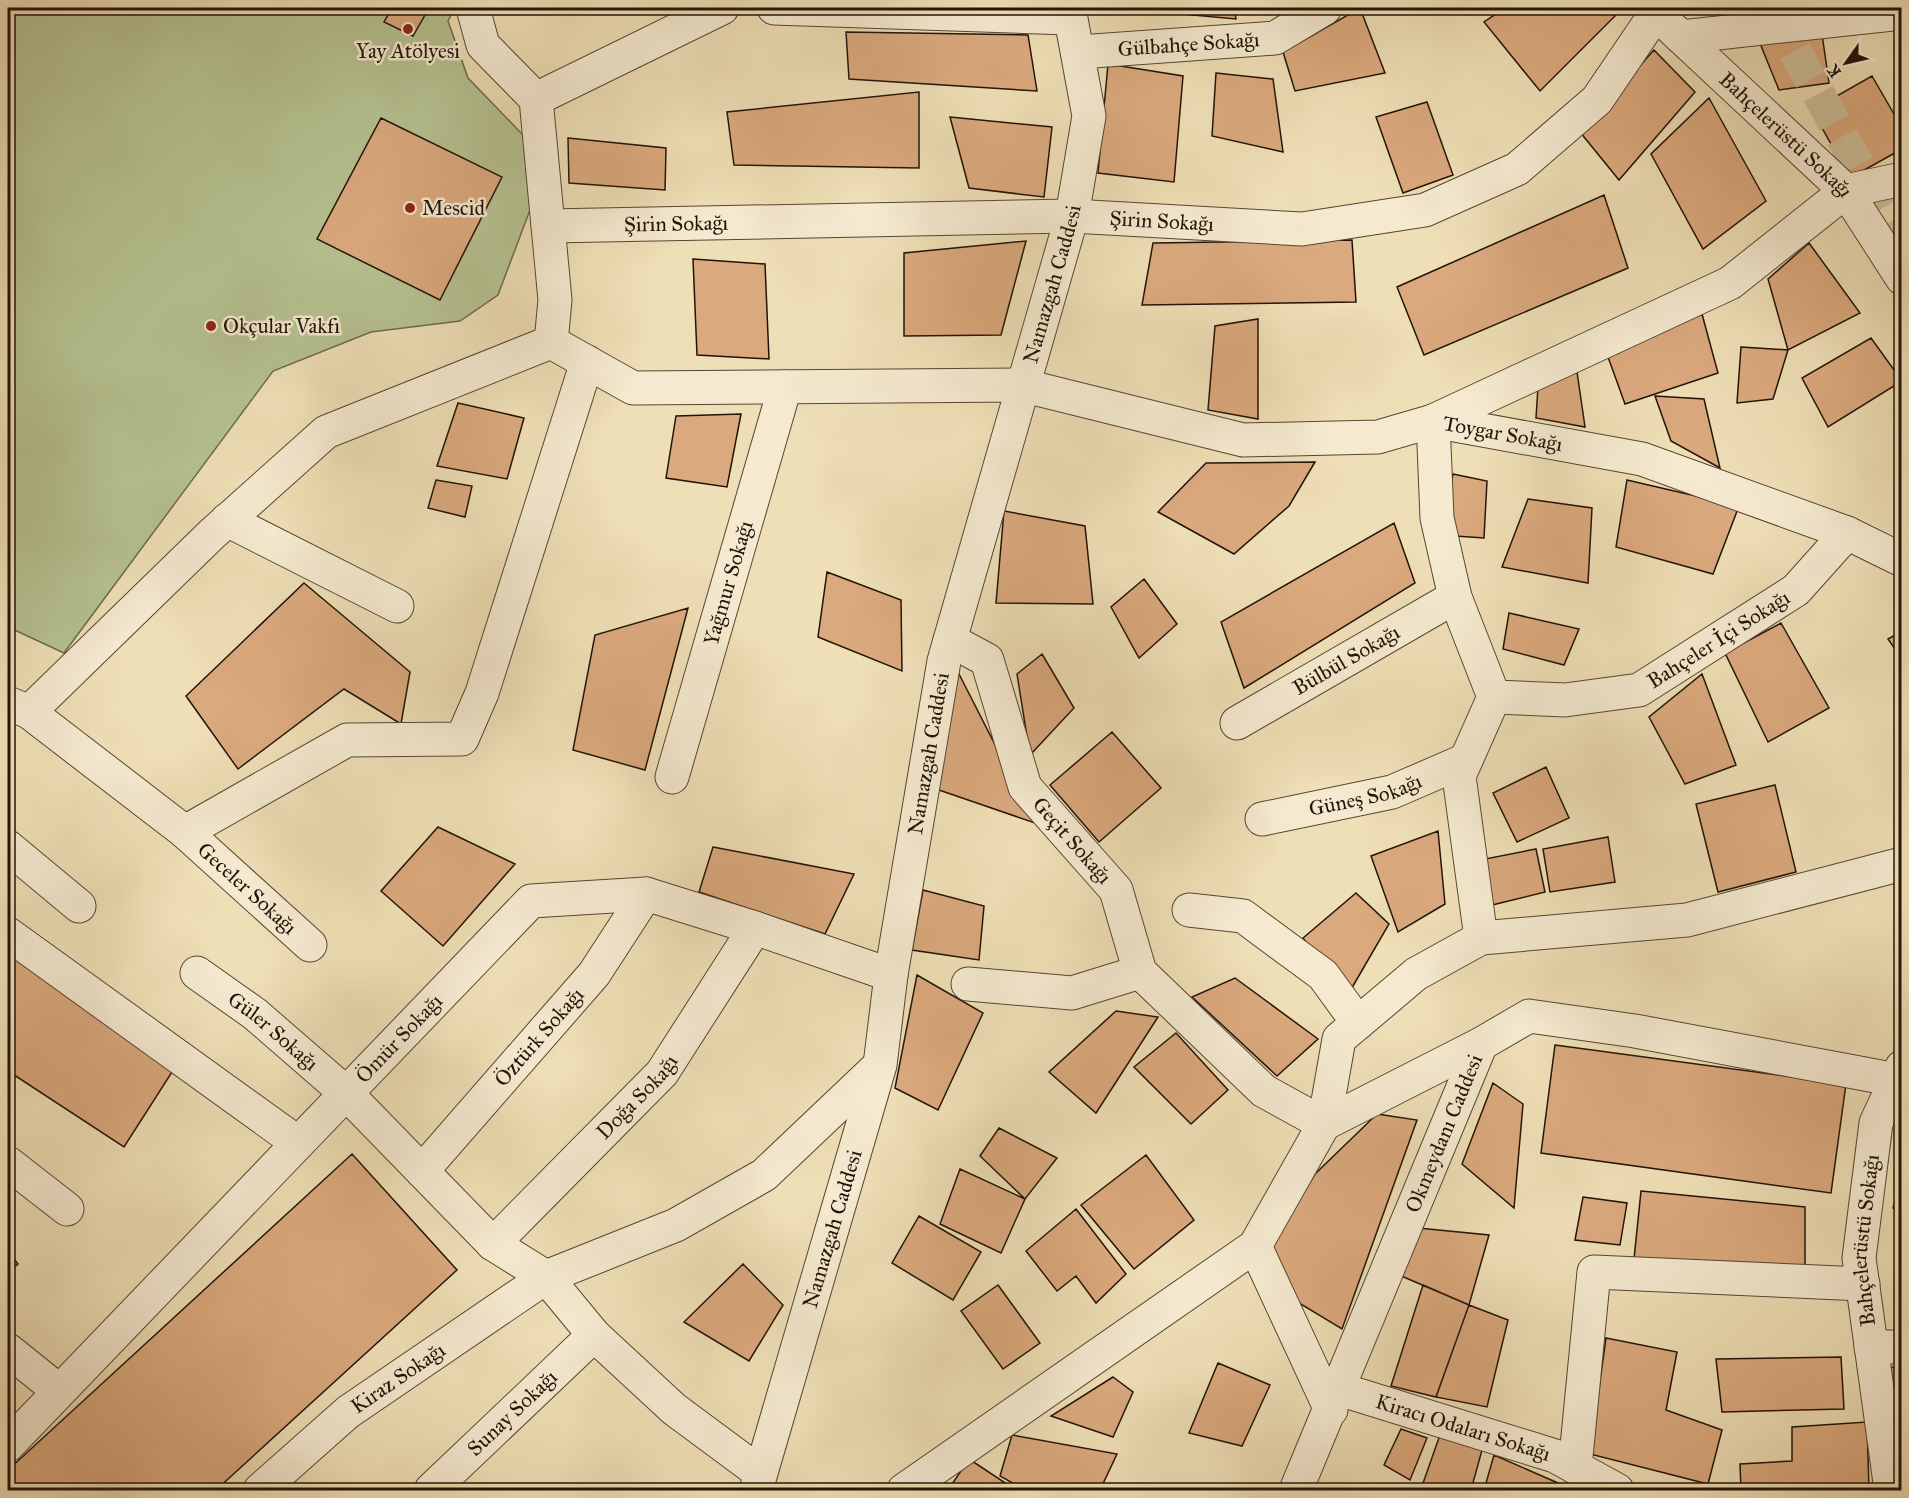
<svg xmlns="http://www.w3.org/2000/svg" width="1909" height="1498" viewBox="0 0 1909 1498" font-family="'IM FELL Great Primer',serif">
	<rect width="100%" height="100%" fill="#efdfb6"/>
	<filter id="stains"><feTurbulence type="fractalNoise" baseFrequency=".00333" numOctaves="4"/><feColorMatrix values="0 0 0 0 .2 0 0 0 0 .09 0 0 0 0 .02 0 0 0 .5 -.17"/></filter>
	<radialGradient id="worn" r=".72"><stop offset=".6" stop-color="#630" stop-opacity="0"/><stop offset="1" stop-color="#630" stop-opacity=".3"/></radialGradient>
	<!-- green -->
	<path fill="#b6c291" stroke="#6c6a4d" stroke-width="1.5" d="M8 8H455L448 21 468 78 523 135 533 202 498 295 460 321 371 332 273 371 64 653 8 627Z"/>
	<!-- building -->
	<path fill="#daa97d" stroke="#221309" stroke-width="1.5" d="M392 8H429L413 36 384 22Z
		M1115 8H1234L1236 19Z
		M1360 8 1385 73 1295 91 1283 52Z
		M1505 8H1609L1615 16 1540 91 1484 22Z
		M1821 27 1829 83 1779 90 1757 36Z
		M846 32 1028 35 1037 91 849 79Z
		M1654 50 1695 92 1619 180 1580 132Z
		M1108 64 1183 76 1174 182 1098 173Z
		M1216 73 1273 79 1283 152 1212 136Z
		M1872 76 1902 128V149L1850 178 1812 110Z
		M919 92V168L734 165 727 112Z
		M1709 98 1766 201 1703 249 1651 154Z
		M1427 102 1453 175 1403 193 1376 117Z
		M950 117 1052 127 1044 197 969 188Z
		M381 118 502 177 440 300 317 239Z
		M568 138 666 148 665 190 569 183Z
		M1604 195 1628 268 1424 355 1397 287Z
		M1352 240 1356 302 1142 305 1153 243Z
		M1026 241 1001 335 904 336V253Z
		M1809 243 1860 313 1788 350 1768 279Z
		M693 259 765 264 769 359 697 355Z
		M1702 314 1718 373 1625 404 1608 357Z
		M1258 319V419L1208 410 1215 326Z
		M1871 338 1902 381 1828 427 1802 378Z
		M1741 347 1788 350 1773 399 1737 403Z
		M1577 372 1585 427 1536 418 1538 387Z
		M1655 396 1704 399 1720 468 1671 441Z
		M458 403 524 418 507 479 437 466Z
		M741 414 727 487 666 478 676 416Z
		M1315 462 1289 506 1234 554 1158 512 1206 463Z
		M1453 474 1487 481 1484 538 1441 535Z
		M436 480 472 486 465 517 428 508Z
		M1627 480 1739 506 1713 574 1616 547Z
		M1528 499 1592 508 1588 583 1502 567Z
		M1004 511 1085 526 1093 604 996 603Z
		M1394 523 1415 583 1244 688 1221 622Z
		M827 572 901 600 902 671 818 637Z
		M1144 579 1177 624 1139 658 1111 607Z
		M304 583 410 672 401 724 344 689 238 769 186 696Z
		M688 608 645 770 573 750 595 635Z
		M1509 613 1579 629 1564 665 1503 649Z
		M1781 623 1829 708 1768 742 1725 653Z
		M1902 631V659L1888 639Z
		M1042 654 1074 708 1030 755 1017 674Z
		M958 672 1035 823 936 789Z
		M1702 674 1736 765 1685 784 1649 717Z
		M1112 732 1161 788 1099 842 1050 785Z
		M1546 767 1569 818 1517 842 1493 793Z
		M1775 785 1796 872 1718 892 1696 804Z
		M438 827 515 864 443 946 381 891Z
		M1438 831 1445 904 1398 932 1371 856Z
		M1608 837 1615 882 1550 892 1543 849Z
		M713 847 854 874 825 934 699 892Z
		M1536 849 1545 892 1488 906 1485 859Z
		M923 890 984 906 979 960 912 950Z
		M1356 893 1389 924 1346 998 1303 938Z
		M14 950 181 1058 124 1147 8 1071V960Z
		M917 975 983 1013 938 1110 895 1088Z
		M1235 978 1318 1039 1277 1076 1192 997Z
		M1116 1011 1158 1017 1096 1113 1049 1072Z
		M1176 1033 1228 1090 1191 1124 1134 1067Z
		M1555 1045 1846 1084 1831 1193 1541 1153Z
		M1493 1083 1523 1104 1514 1208 1462 1164Z
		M1377 1114 1417 1120 1342 1329 1299 1303 1269 1249 1315 1174Z
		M999 1128 1057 1158 1025 1199 980 1156Z
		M352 1154 457 1270 216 1490H8V1470Z
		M1146 1155 1194 1220 1134 1269 1081 1205Z
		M960 1169 1025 1199 1001 1253 940 1224Z
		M1902 1175V1211L1893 1208Z
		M1641 1191 1805 1207V1267L1634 1259Z
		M1583 1197 1627 1203 1620 1245 1575 1240Z
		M1076 1209 1126 1274 1096 1303 1076 1276 1057 1291 1026 1251Z
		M919 1216 981 1252 953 1300 892 1263Z
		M1418 1228 1489 1235 1469 1305 1399 1275Z
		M8 1252 18 1264 8 1273Z
		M743 1264 783 1305 749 1361 684 1322Z
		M998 1285 1040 1343 1003 1369 961 1311Z
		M1423 1285 1469 1305 1436 1397 1391 1386Z
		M1469 1305 1508 1320 1487 1407 1436 1397Z
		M1606 1338 1677 1352 1666 1410 1722 1430 1708 1484 1590 1454Z
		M1841 1357 1844 1409 1722 1412 1716 1359Z
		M1218 1363 1270 1385 1242 1446 1189 1433Z
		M1902 1367V1412H1900L1874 1368Z
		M1113 1377 1133 1392 1113 1437 1051 1416Z
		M1867 1422 1869 1490H1741L1740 1464 1792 1461V1427Z
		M1401 1429 1427 1438 1410 1480 1384 1465Z
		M1012 1435 1117 1454 1100 1490H1025L1000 1476Z
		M1440 1435 1482 1450 1471 1490H1432L1422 1486Z
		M1494 1455 1574 1490H1484Z
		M969 1459 1016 1490H948Z"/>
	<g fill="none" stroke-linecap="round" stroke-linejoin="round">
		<!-- major-tunnel -->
		<path stroke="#d0c09c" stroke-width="33" stroke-dasharray="33 16" stroke-linecap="butt" d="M1771 8 1902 245"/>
		<defs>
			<g id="minor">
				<path d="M476 8 474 12 483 45 536 99"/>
				<path d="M774 8 1069 18"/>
				<path id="s1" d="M1650 8 1846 191 1902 278"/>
				<path d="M1681 37 1902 13"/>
				<path id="s2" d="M1079 52 1275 38 1325 8"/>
				<path id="s3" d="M548 226 1072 216 1302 229 1425 210 1517 169 1597 100 1656 13"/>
				<path id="s4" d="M551 342 633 388 1021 385 1243 440 1378 437 1433 421 1642 459 1847 533 1902 560"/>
				<path d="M227 520 397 606"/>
				<path id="s5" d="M950 640 987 660 1025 787 1116 890 1140 972 1264 1091 1324 1124 1481 1044"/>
				<path id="s6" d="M1494 697 1565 700 1639 690 1796 590 1847 533"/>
				<path d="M8 703 29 712 185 832 347 740 462 739 482 693 587 362"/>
				<path d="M29 712 212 534 326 432 551 342 555 300 536 99 722 8"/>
				<path id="s7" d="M1237 723 1455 597"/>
				<path id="s8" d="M672 777 785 387"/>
				<path id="s9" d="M1262 819 1392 792 1466 760"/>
				<path id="s10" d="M185 832 310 945"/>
				<path d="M8 847 79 906"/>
				<path d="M1189 910 1243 916 1323 975 1358 1023"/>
				<path d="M8 934 298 1143"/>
				<path d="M1481 938 1459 776 1494 697 1455 597 1437 518 1433 421 1730 283 1846 191 1902 179"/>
				<path id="s11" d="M197 973 255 1014 346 1093 493 1244 546 1277 594 1335 674 1409 759 1472"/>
				<path d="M968 984 1072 993 1140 972"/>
				<path d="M8 1163 67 1209"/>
				<path id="s12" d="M422 1171 594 974 646 894"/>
				<path id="s13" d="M493 1244 662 1073 755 928"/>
				<path d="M1255 1246 1331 1410"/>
				<path d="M1871 1347H1902"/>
				<path d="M8 1350 59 1391"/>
				<path id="s14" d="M1339 1389 1555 1456 1617 1490"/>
				<path id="s15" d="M8 1445 531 901 646 894 755 928 891 975"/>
				<path d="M1575 1467 1594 1272 1863 1284"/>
				<path id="s16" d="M260 1490 348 1412 546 1277 676 1225 764 1175 879 1066"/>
				<path id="s17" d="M431 1490 594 1335"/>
				<path id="s18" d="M756 1490 880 1065 891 975 944 661 1072 216 1089 116 1069 8"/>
				<path d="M904 1490 1255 1246 1324 1124 1339 1039 1416 974 1481 938 1687 920 1902 864"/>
				<path id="s19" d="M1296 1490 1481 1044 1529 1016 1635 1031 1902 1081"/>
				<path id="s20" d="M1891 1490 1859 1258 1876 1123 1902 1067"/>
			</g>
		</defs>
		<!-- minor casing -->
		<use href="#minor" stroke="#554634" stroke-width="35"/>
		<!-- minor -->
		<use href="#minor" stroke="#f5ead0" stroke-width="33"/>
	</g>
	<!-- markers -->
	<g fill="#8f2418" stroke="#f5ead0" stroke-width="2">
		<circle cx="408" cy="29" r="6"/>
		<circle cx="410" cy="208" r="6"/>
		<circle cx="211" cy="326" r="6"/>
	</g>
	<g text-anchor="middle" stroke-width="5" stroke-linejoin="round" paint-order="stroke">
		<!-- street labels -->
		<g font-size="21" fill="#221309" stroke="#f5ead0">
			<text dy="7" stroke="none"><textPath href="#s2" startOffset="110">Gülbahçe Sokağı</textPath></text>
			<text dy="7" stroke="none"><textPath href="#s1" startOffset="186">Bahçelerüstü Sokağı</textPath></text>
			<text dy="7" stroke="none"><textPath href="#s3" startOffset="614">Şirin Sokağı</textPath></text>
			<text dy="7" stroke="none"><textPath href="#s3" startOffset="128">Şirin Sokağı</textPath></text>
			<text dy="7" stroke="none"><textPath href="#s18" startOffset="1244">Namazgah Caddesi</textPath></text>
			<text dy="7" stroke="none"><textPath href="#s4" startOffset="974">Toygar Sokağı</textPath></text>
			<text dy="7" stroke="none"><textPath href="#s8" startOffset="202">Yağmur Sokağı</textPath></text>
			<text dy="7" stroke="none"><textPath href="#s6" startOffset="240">Bahçeler İçi Sokağı</textPath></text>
			<text dy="7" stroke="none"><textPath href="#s7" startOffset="126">Bülbül Sokağı</textPath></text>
			<text dy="7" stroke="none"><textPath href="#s18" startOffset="758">Namazgah Caddesi</textPath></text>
			<text dy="7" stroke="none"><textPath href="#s9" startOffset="106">Güneş Sokağı</textPath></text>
			<text dy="7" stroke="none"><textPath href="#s5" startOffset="246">Geçit Sokağı</textPath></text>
			<text dy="7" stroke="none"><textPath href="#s10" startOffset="84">Geceler Sokağı</textPath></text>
			<text dy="7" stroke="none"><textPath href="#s11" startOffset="96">Güler Sokağı</textPath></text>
			<text dy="7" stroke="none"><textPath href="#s12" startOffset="178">Öztürk Sokağı</textPath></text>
			<text dy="7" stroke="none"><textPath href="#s15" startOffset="564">Ömür Sokağı</textPath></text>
			<text dy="7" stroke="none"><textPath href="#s13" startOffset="206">Doğa Sokağı</textPath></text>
			<text dy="7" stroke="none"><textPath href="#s19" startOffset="386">Okmeydanı Caddesi</textPath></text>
			<text dy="7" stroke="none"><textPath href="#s18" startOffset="272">Namazgah Caddesi</textPath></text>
			<text dy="7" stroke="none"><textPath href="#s20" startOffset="252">Bahçelerüstü Sokağı</textPath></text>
			<text dy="7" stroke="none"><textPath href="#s16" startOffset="178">Kiraz Sokağı</textPath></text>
			<text dy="7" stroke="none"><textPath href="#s17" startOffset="112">Sunay Sokağı</textPath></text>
			<text dy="7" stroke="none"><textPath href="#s14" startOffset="130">Kiracı Odaları Sokağı</textPath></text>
		</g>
		<!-- poi labels -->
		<g font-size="21" fill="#221309" stroke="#f5ead0" text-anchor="start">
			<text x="408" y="58" text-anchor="middle">Yay Atölyesi</text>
			<text x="422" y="215">Mescid</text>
			<text x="223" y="333">Okçular Vakfı</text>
		</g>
	</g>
	<!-- margin -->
	<rect width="1909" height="1498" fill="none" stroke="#efdfb6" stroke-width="30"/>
	<rect x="9" y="9" width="1891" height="1480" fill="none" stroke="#221309" stroke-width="3"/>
	<rect x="15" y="15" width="1879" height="1468" fill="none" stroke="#221309" stroke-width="1.5"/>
	<!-- north arrow -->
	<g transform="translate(1846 63) rotate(236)" stroke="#f5ead0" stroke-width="4.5" paint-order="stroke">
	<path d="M0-4.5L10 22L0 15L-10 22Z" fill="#221309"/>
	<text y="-9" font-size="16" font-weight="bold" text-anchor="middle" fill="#221309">K</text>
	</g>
	<rect width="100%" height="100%" filter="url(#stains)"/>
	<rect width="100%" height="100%" fill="url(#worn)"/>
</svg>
